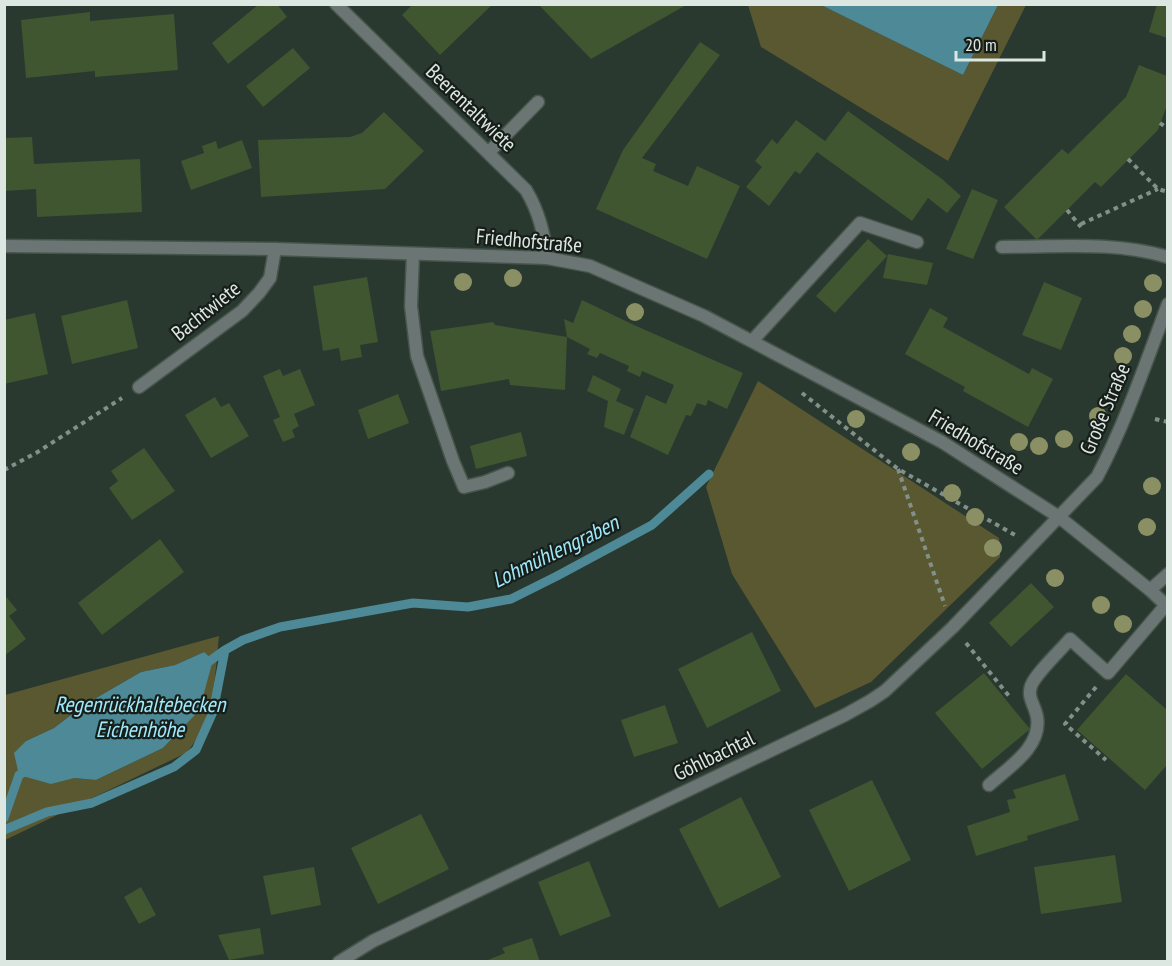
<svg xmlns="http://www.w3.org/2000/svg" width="1172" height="966" viewBox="0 0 1172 966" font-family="'PT Sans Narrow',sans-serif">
	<rect width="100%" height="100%" fill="#293930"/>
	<!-- green -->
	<path fill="#5a5830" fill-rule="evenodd" d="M748 5H821L963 75 998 5H1026L948 161 761 47Z
		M758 381 999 538 1000 557 871 682 815 708 732 574 706 487Z
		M219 636C215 676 214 723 186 753L5 840V695ZM204 652 199 711 163 748 96 780 74 778 26 741 54 728 84 705 141 672 175 665Z"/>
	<!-- water -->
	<path fill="#4d8996" d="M821 5H998L963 75Z
		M204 652 213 660 199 711 163 748 96 780 74 778 51 784 19 775 14 753 26 741 54 728 84 705 141 672 175 665Z"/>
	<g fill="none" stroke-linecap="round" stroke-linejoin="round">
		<!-- stream -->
		<path stroke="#4d8996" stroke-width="9" d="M204 665 225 650 243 640 280 627 413 603 468 607 511 599 557 576 652 525 709 474
			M4 818 19 775 30 769
			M4 830 47 812 92 803 174 767 196 750 213 712 225 650"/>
	</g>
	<!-- building -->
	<path fill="#3f5630" d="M259 4H277L287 17 228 64 212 43Z
		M413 4H493L440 55 402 15Z
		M538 4H688L591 59Z
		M1157 4H1167V38L1149 32Z
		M90 12V21L174 14 178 70 95 77V71L26 78 21 20Z
		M700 42 720 55 642 158 656 164 653 171 688 186 697 166 740 186 707 259 596 209 623 150Z
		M293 48 310 68 263 107 246 86Z
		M1139 65 1167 76V105L1158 130 1101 187 1095 182 1037 240 1004 207 1062 149 1068 154 1126 97Z
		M848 111 942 179 961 196 947 213 928 198 912 221 817 152 800 174 795 171 769 206 746 187 762 167 755 161 772 139 777 144 796 120 825 141Z
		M384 112 424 151 385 189 261 197 258 140 350 137 362 133Z
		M32 137 34 164 140 159 142 212 37 217 36 189 4 191V138Z
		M242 140 252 168 191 190 181 161 204 153 202 146 216 141 218 149Z
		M972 189 998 200 973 259 946 249Z
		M868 239 887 256 835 313 816 296Z
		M888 254 933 263 927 285 883 278Z
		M367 277 378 342 360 345 362 357 341 361 339 348 323 351 313 286Z
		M1044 282 1082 298 1061 350 1022 335Z
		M127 300 138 348 72 364 61 316Z
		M582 300 634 325 743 373 727 409 708 400 706 406 697 403 691 416 686 415 668 455 630 437 646 395 666 404 674 385 642 371 640 377 627 371 629 366 600 353 597 358 587 354 590 349 567 337 564 319 573 323Z
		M930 308 948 318 943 327 1029 374 1032 368 1053 379 1028 427 963 391 965 387 905 354Z
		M35 313 48 374 4 384V320Z
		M493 322 495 325 567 337 565 390 510 385 509 379 441 391 430 331Z
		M280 369 283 376 300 369 315 405 294 414 299 426 292 430 295 437 283 442 273 420 280 417 263 376Z
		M593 375 621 389 616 401 634 409 624 435 604 427 608 401 587 391Z
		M398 394 409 423 368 439 358 410Z
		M215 397 221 407 229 403 249 436 211 458 185 415Z
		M521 432 527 456 476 469 470 446Z
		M144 448 175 491 132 520 109 488 118 481 111 471Z
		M160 539 184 572 102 635 78 603Z
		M1031 583 1054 607 1011 647 989 623Z
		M4 594 17 610 9 616 26 639 4 656Z
		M752 632 781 691 707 728 678 669Z
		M984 673 1030 729 982 769 935 713Z
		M1126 674 1167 710V765L1145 790 1077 730Z
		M665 705 678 743 634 757 621 720Z
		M1065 774 1079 820 1027 836 1028 840 976 856 967 826 1010 812 1007 800 1016 798 1013 790Z
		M872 780 911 860 849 891 809 810Z
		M741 797 781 877 719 908 679 829Z
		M421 814 449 869 378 904 351 848Z
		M1115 855 1122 902 1041 914 1034 867Z
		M589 861 611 916 560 936 538 882Z
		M314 867 321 905 271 915 263 876Z
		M141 887 156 915 139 924 124 897Z
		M260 928 264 954 229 960 218 935Z
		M532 938 540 962H483L505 953 502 948Z"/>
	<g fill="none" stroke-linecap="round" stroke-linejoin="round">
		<defs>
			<path id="service" d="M489 152 538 102
				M1002 247C1056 247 1115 241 1168 257
				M413 254 411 306 417 356 453 461 464 487 485 482 508 473
				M752 341 860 223 917 242
				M989 785C1009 767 1042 747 1037 717 1035 705 1027 698 1031 686 1035 674 1061 650 1070 639L1108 673 1166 605"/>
			<path id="minor" d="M336 4 526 190C539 212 544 233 547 258
				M139 387 242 311 259 293 270 278 275 249
				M1150 590 1168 574
				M339 962 373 941 845 715 870 701 885 691 953 627 1097 477C1126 422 1146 362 1168 304"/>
			<path id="tertiary" d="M4 246 275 249 547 258 590 266 704 316 942 442 1059 517 1150 590 1168 607"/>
		</defs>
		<!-- service casing -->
		<use href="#service" stroke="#46554c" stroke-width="15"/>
		<!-- minor casing -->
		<use href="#minor" stroke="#46554c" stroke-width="15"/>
		<!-- tertiary casing -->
		<use href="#tertiary" stroke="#46554c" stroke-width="15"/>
		<!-- path -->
		<path stroke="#839089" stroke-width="4" stroke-dasharray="4.5 4.5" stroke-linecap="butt" d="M1160 123 1168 129
			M1128 159 1158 189 1168 192
			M1067 210 1081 227
			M1081 224 1158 189
			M802 393 898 469 1015 535
			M1155 419 1168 422
			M898 469 945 606
			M4 470 36 453 122 398
			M966 643 1009 696
			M1096 687 1065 724 1106 760"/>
		<!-- service -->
		<use href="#service" stroke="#6b7574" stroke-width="12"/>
		<!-- minor -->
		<use href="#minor" stroke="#6b7574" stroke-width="12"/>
		<!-- tertiary -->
		<use href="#tertiary" stroke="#6b7574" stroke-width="12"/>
	</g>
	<!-- trees -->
	<g fill="#8a9064">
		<circle cx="513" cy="278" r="9"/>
		<circle cx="463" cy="282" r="9"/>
		<circle cx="1153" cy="283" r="9"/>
		<circle cx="1143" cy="309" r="9"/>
		<circle cx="635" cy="312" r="9"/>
		<circle cx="1132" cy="334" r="9"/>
		<circle cx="1123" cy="356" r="9"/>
		<circle cx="1098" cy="416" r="9"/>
		<circle cx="856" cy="419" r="9"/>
		<circle cx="1064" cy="439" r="9"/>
		<circle cx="1019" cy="442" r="9"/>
		<circle cx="1039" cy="446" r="9"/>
		<circle cx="911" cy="452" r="9"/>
		<circle cx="1152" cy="486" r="9"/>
		<circle cx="952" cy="493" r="9"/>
		<circle cx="975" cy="517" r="9"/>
		<circle cx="1147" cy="527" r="9"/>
		<circle cx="993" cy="548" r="9"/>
		<circle cx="1055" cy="578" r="9"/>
		<circle cx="1101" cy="605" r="9"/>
		<circle cx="1123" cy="624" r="9"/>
	</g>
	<g text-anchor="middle" stroke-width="4.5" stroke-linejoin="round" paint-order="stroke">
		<!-- street labels -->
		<g font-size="21" fill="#dde7e1" stroke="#171e1a">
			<text transform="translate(471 108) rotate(44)" y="7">Beerentaltwiete</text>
			<text transform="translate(529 241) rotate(5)" y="7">Friedhofstraße</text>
			<text transform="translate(206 311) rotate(-39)" y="7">Bachtwiete</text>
			<text transform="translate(1105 409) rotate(-67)" y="7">Große Straße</text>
			<text transform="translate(976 442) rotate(31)" y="7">Friedhofstraße</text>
			<text transform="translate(714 756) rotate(-26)" y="7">Göhlbachtal</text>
		</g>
		<!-- water labels -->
		<g font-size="22" font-style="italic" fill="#9fe9fa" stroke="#171e1a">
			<text transform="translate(555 551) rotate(-26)" y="8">Lohmühlengraben</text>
			<text x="140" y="712">Regenrückhaltebecken<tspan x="140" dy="25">Eichenhöhe</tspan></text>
		</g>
	</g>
	<!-- border -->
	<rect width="1172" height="966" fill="none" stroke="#dde7e1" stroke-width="12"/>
	<!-- scale -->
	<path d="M956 51v9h88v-9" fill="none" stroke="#dde7e1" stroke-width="3"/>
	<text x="965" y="51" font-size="18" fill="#dde7e1" stroke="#171e1a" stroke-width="4.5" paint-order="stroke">20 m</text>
</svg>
